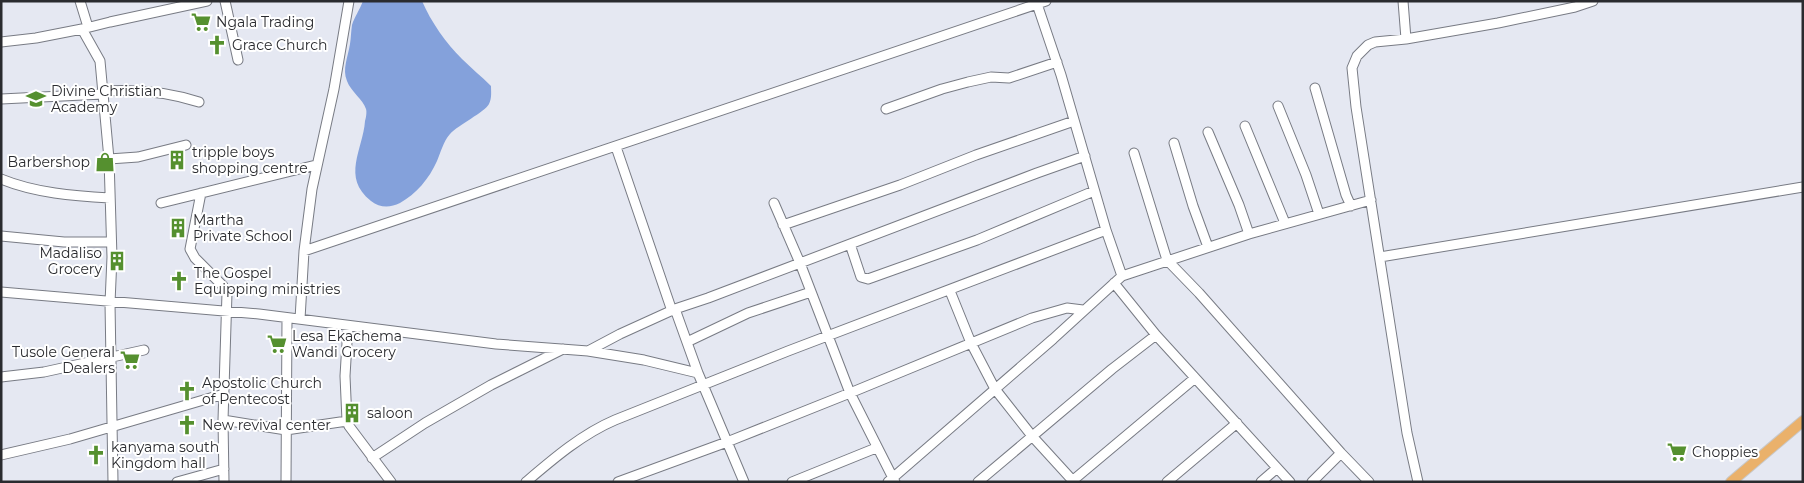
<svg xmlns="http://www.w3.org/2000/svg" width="1804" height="483" viewBox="0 0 1804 483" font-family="Montserrat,sans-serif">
	<rect width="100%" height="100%" fill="#e5e8f2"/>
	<!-- water -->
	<path fill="#84a1db" d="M363 1H422C431 22 446 43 462 59 471 68 481 76 491 86 491 92 492 98 489 104 485 112 458 125 450 134 443 142 441 152 437 161 429 179 416 194 400 203 390 208 380 208 371 201 341 177 363 150 365 121 366 118 367 112 366 109 363 99 351 92 347 81 342 69 348 57 350 44 351 38 351 31 352 25 354 18 360 9 363 1Z"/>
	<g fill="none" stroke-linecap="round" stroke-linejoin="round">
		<defs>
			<path id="minor" d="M80 1 88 27
				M225 1 238 60
				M1403 1 1406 39
				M1 42 36 38 82 29
				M1315 88 1346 195 1351 206
				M103 91C135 89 169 92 199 102
				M1 99 103 94
				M1278 106 1306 175 1319 214
				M886 109 942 89 968 82 991 77 1009 78 1057 62
				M1245 126 1285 223
				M1208 132 1239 205 1249 234
				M1174 143 1193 206 1208 247
				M616 147 672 311
				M1134 153 1167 260 1199 293 1341 453 1369 482
				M109 159 138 157 186 145
				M1 179C35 193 74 196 110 198
				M201 193 190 249 195 258 223 286 227 293 223 420 224 482
				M161 203 316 165
				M774 203 800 263 850 393 895 482
				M783 225 900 185 976 155 1074 121
				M1 236 64 242H111
				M850 244 861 277 868 279 977 240 1094 191
				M304 251 1046 1
				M1380 257 1803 187
				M1122 276 1249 234 1371 200
				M1114 283 1156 335 1290 482
				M950 291 971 343 995 389 1032 436 1074 482
				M1 292 259 314 496 344 588 351 644 360 698 373 744 482
				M675 309 698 373
				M300 319 304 251 312 189 334 89 349 1
				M348 326 345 376 347 421 349 426 391 482
				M687 342 748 313 811 292
				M588 351 620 334 675 309 708 298 1037 173 1085 156
				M1 377 44 372 144 350
				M223 420 286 430 347 421
				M1 455 70 439 224 394
				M372 458 425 423 491 385 563 349
				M113 482 110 303 112 257 109 159 100 61 82 29 110 22 207 1
				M177 482 224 469
				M286 482 287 318
				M526 482C553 459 582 434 615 420L788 351 1106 230 1061 75 1036 1
				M618 482 727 442 850 393 1032 318 1067 308 1083 310
				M792 482 876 448
				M888 482 1053 339 1122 276 1106 230
				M978 482 1112 369 1156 335
				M1071 482 1195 378
				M1167 482 1237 423
				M1261 482 1277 468
				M1312 482 1341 453
				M1418 482 1407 433 1356 107 1352 68 1357 56 1368 45 1375 42 1406 39 1498 23 1575 7 1593 1"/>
			<path id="major" d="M1731 482 1803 421"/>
		</defs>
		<!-- minor casing -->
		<use href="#minor" stroke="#787b84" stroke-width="11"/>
		<!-- major casing -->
		<use href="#major" stroke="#c8c8c9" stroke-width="12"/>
		<!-- minor -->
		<use href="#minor" stroke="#fff" stroke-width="9"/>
		<!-- major -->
		<use href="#major" stroke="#eab16b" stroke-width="10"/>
	</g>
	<!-- icons -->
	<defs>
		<symbol id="supermarket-bare" viewBox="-9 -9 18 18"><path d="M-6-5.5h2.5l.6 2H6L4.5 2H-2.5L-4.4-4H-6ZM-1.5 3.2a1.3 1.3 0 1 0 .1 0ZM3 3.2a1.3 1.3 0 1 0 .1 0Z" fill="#55902f" stroke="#fff" stroke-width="2.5" paint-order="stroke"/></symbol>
		<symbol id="church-bare" viewBox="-9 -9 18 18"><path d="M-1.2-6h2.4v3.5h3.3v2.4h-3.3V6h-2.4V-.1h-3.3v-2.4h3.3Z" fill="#55902f" stroke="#fff" stroke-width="2.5" paint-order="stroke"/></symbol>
		<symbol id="school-bare" viewBox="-9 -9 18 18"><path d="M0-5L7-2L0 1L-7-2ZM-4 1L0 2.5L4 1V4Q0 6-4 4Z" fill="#55902f" stroke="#fff" stroke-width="2.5" paint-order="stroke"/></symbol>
		<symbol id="building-bare" viewBox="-9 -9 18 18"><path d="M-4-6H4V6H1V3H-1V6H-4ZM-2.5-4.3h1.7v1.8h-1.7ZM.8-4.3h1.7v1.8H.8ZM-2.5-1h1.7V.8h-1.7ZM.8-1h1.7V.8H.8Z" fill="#55902f" stroke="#fff" stroke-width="2.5" paint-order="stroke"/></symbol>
		<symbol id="shop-bare" viewBox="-9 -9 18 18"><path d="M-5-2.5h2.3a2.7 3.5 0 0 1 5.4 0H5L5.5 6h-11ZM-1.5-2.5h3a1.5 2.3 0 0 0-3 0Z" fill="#55902f" stroke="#fff" stroke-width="2.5" paint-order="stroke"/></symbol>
	</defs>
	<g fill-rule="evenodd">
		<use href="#supermarket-bare" x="187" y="8" width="28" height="28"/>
		<use href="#church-bare" x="203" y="31" width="28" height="28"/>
		<use href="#school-bare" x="22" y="85" width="28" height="28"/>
		<use href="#building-bare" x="163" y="146" width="28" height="28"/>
		<use href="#shop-bare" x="91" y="148" width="28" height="28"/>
		<use href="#building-bare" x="164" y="214" width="28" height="28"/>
		<use href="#building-bare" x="103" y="247" width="28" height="28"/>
		<use href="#church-bare" x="165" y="267" width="28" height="28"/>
		<use href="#supermarket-bare" x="263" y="330" width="28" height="28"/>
		<use href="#supermarket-bare" x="116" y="346" width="28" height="28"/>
		<use href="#church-bare" x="173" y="377" width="28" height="28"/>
		<use href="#building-bare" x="338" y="399" width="28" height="28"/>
		<use href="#church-bare" x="173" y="411" width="28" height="28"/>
		<use href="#supermarket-bare" x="1663" y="438" width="28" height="28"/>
		<use href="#church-bare" x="82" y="441" width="28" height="28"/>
	</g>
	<g text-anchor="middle" stroke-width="4" stroke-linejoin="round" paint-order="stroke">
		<!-- poi labels -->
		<g font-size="14" fill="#2a2b2f" stroke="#fff" text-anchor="start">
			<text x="216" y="27">Ngala Trading</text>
			<text x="232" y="50">Grace Church</text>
			<text x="51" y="96">Divine Christian<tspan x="51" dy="16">Academy</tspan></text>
			<text x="192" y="157">tripple boys<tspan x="192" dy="16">shopping centre</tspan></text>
			<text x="90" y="167" text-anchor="end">Barbershop</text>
			<text x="193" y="225">Martha<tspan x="193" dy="16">Private School</tspan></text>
			<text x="102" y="258" text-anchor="end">Madaliso<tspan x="102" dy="16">Grocery</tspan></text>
			<text x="194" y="278">The Gospel<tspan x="194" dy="16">Equipping ministries</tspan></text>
			<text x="292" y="341">Lesa Ekachema<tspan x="292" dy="16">Wandi Grocery</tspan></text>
			<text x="115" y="357" text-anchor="end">Tusole General<tspan x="115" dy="16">Dealers</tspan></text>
			<text x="202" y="388">Apostolic Church<tspan x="202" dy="16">of Pentecost</tspan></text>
			<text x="367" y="418">saloon</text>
			<text x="202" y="430">New revival center</text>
			<text x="111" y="452">kanyama south<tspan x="111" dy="16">Kingdom hall</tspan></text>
			<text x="1692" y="457">Choppies</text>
		</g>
	</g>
	<!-- border -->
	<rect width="1804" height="483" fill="none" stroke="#2a2b2f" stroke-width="5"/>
</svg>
